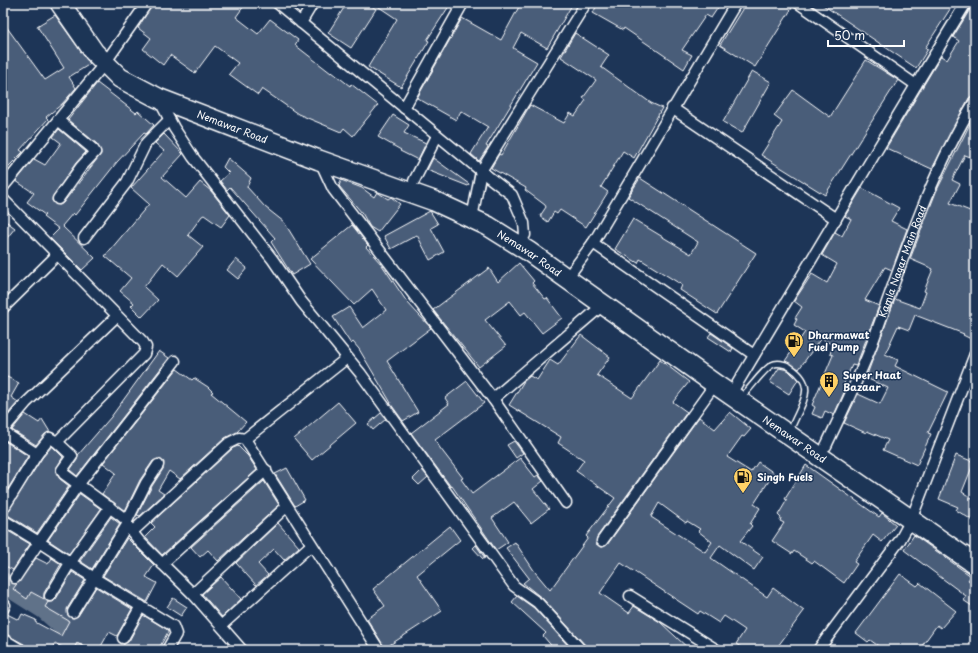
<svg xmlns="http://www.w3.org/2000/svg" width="978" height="653" viewBox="0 0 978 653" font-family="'Playpen Sans',sans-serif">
	<rect width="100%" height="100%" fill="#1d3557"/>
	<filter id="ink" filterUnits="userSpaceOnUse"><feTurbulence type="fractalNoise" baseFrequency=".025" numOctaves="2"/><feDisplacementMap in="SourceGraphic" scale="8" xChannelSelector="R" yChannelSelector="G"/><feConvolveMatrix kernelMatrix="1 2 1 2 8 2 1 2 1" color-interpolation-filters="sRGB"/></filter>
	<g filter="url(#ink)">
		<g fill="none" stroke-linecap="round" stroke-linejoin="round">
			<!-- river -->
			<path stroke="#617289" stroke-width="18" d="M3 581 12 590 45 611 88 650"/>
		</g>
		<!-- building -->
		<path fill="#4a5d79" stroke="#fff" fill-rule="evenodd" d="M153 3H246L236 17 258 34 270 19 298 40 295 45 331 73 332 72 350 86 351 84 378 105 353 136 344 128 341 132 298 114 262 89 258 95 229 74 238 63 215 46 195 73 170 55 163 65 143 49 151 38 138 28Z
			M347 3H367L376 9 351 48 328 33Z
			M373 3H451L427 40 429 41 401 87 368 67 397 19Z
			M521 3H573L547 48 521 33 513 48 537 62 486 146 488 147 479 161 471 154 488 127 461 111 456 120 417 98 462 18 501 40Z
			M598 3H721L711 18 706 15 682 50 692 55 684 69 624 28 623 30 593 13Z
			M746 3H783L792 8 755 67 720 45Z
			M820 3H954L925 48 928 49 916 68Z
			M974 3 975 95 969 98 932 169 886 148 941 56 947 60 959 41 953 37Z
			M55 15 90 64 69 77 76 88 62 104 46 117 48 119 20 150 23 152 3 172V22L45 80 64 68 37 26Z
			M575 33 609 55 601 67 651 103 662 108 634 158 623 151 601 187 608 192 586 227 560 210 557 214 554 212 548 222 540 216 546 207 545 205 525 190 526 188 491 168 499 154 501 155 530 105 564 123 570 113 575 116 586 100 583 98 596 80 561 57Z
			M866 60 898 80 825 195 761 155 782 122 774 116 793 90 830 117Z
			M752 71 771 82 742 133 723 122Z
			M97 83 136 113 138 111 154 125 146 134 144 133 117 162 75 215 73 213 62 226 95 258 82 270 50 238 59 229 43 217 45 215 27 202 34 193 16 181 34 159 45 165 61 143 53 137 59 129 86 152 76 163 53 196 52 201 55 204 60 205 63 203 101 154 97 144 68 120Z
			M975 114V125L972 131 975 132V153L973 158 965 155 952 180 960 184 950 203 975 213V329L971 339 963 335 964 334 915 315 909 330 898 326 885 354 898 360 895 366 948 392 928 433 931 434 917 465 883 450 888 440 867 431 866 433 844 423 858 394 880 404 888 388 866 378 868 372 895 299 920 308 926 292 924 291 933 269 910 259 936 192Z
			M393 115 409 125 404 133 426 143 418 160 400 151 401 150 378 137Z
			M164 134 183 154 162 177 186 198 200 182 211 191 230 215 221 227 204 215 202 216 188 235 203 247 178 276 163 263 144 287 158 300 142 317 131 306 134 303 120 291 131 278 105 256 149 204 131 188 164 151 155 143Z
			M228 158 251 178 247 187 265 207 284 222 310 264 292 275 271 242 275 238 230 187 227 190 220 181 229 173 223 167Z
			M433 158 469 184 468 186 427 170Z
			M640 178 756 253 717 314 680 290 682 285 640 259 638 263 615 249 633 219 691 254 698 242 628 197Z
			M341 180 362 188 374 197 377 192 388 199 391 197 400 204 378 232 370 227 362 213 339 186Z
			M862 188 899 208 891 221 907 229 892 270 885 267 865 300 879 306 856 366 852 365 843 386 846 388 834 415 825 411 822 418 812 414 815 407 812 405 833 355 830 354 833 345 821 338 799 369 785 361 805 332 794 325 797 319 795 318 802 307 794 301 812 274 827 283 837 264 822 255 835 232 842 236 851 219 845 216Z
			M430 211 438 224 431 228 444 252 430 260 417 235 391 249 384 236Z
			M3 219 15 228 3 243Z
			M352 225 368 245 366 247 382 265 407 302 431 328 387 361 418 412 403 421 390 403H391L359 349 353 342 351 344 333 317 349 307 363 328 386 310 372 289 354 305 310 259Z
			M236 259 247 268 238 279 227 270Z
			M519 263 534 281 532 283 545 299 547 298 562 318 542 333 525 312 521 315 510 301 485 320 506 346 479 367 433 310 489 268 498 282Z
			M711 333 733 348 731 352 708 337Z
			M581 335 610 357 597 375 632 398 660 360 689 382 673 402 687 412 597 537 596 544 602 547 607 545 699 417 715 429 730 412 751 429 744 437 742 436 727 457 751 472 758 462 774 473 754 504 760 508 750 524 752 526 740 541 763 557 754 570 720 545 711 558 767 597 773 588 804 611 775 650H745L736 644 745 630 724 616 719 623 700 611 698 614 621 563 600 593 629 613 634 606 660 622 690 650H587L586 646 543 599 523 583 529 578 506 548 515 542 535 572 550 590 588 538 586 536 615 498 576 471 584 460 558 443 561 437 509 405 524 381 530 376 537 380 550 360 558 365ZM659 503 686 523 687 521 700 529 698 531 712 542 705 552 651 517Z
			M159 351 169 358 77 476 70 470 77 460 78 455 111 417Z
			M779 368 788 370 798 380 789 394 770 382Z
			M177 369 192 380 194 378 208 387 213 392 211 393 246 422 237 432 225 438 180 479 169 471 158 490 164 494 140 516 137 515 152 486 163 469 164 462 158 459 153 461 140 480 125 511 102 494 116 473 103 463Z
			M3 375 19 383 11 397 18 402 3 420Z
			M467 381 484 403 435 440 440 448 463 478 461 479 472 494 520 458 535 477 538 475 543 481 533 489 549 509 531 523 514 502 492 518 508 542 496 550 452 486 451 487 411 433 449 404 445 398Z
			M338 402 356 423 312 460 294 439Z
			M381 413 386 419 373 430 368 424Z
			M25 414 39 423 42 419 50 432 45 434 36 445 12 430Z
			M3 440 28 456 3 497Z
			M514 441 523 453 516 458 507 445Z
			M52 446 63 457 57 467 56 473 60 479 69 486 37 533 6 514 42 458Z
			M238 446 248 456 257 470 162 555 145 537 155 527 151 523 233 448Z
			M956 455 974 462 962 492 975 500V522L956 510 958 507 939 499Z
			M806 465 879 517 882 513 896 525 882 542 873 535 854 562 857 564 844 583 814 561 812 563 794 551 792 554 772 541 784 523 780 521 781 518 778 515 787 500 785 499Z
			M287 468 305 500 295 506 275 474Z
			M422 470 428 477 419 485 413 479Z
			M264 481 279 505 218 561 208 550 200 557 191 547Z
			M80 494 101 509 69 554 48 540Z
			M111 517 120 524 92 569 80 561Z
			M278 523 299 547 284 560 274 549 258 564 268 575 256 585 236 563Z
			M450 526 460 540 417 575 442 611 385 648 367 619 385 606 373 589Z
			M3 528 30 544 13 570 3 565Z
			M914 535 971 576 968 580 975 584V608L963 600 966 596 904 550Z
			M127 538 154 565 146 577 157 583 147 602 103 576Z
			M476 545 485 558 483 559 473 548Z
			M36 558 48 564 52 558 61 564 44 593V599L31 592 27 599 13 589Z
			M72 572 85 580 67 609 68 615 73 618 78 616 96 587 132 609 117 636 109 632 99 650H90L77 643 73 650H67L55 643 51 650H27L24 644 3 633V615L7 614 19 620 22 614 36 620 35 622 61 636 69 621 45 607 48 602H53L56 599Z
			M900 574 917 586 920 583 956 611 941 628 937 625 919 650H884L870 640 868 642 856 633Z
			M221 577 241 599 222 617 202 594Z
			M517 596 534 608 572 650H555L543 636 546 633 512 602Z
			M173 598 187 607 181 616 167 607Z
			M143 615 168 630V632L158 650H122L124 644 129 641Z"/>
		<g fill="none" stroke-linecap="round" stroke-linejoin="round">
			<defs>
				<path id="lane" d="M746 392C753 385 764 369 772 365 777 362 785 364 790 367 817 385 803 401 793 424"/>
				<g id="street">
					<path d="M277 3 481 171 472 218"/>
					<path d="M798 3 916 85 966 3"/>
					<path d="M301 23 313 3"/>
					<path d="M159 100 174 128 193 157 273 260 301 301 361 374 514 586 538 603 581 650"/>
					<path d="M404 108 463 3"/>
					<path d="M672 108 836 219"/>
					<path d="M58 120 93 149 95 152 81 167 58 199"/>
					<path d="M320 161 333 189 493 399 566 503"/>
					<path d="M414 181 437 136"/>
					<path d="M3 187 105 63 147 3"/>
					<path d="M3 199 143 342 146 347 144 354 57 442"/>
					<path d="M84 238 127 182 146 143 169 120"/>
					<path d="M593 243 754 355"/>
					<path d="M519 245 525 235 524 223 512 195 481 171 586 3"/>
					<path d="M567 278 593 243 736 3"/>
					<path d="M3 308 57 255"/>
					<path d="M731 394 916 85"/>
					<path d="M493 399 604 304"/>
					<path d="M3 430 26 403 117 316"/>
					<path d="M3 432 37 454"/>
					<path d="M245 439 347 358"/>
					<path id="s1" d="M826 446C842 412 859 378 872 344 902 262 929 176 975 101"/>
					<path d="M3 509 37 454 50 438 57 442 72 456 62 470 64 474 120 515 127 521V525L132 532"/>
					<path d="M3 520 39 542 78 485 175 361"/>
					<path d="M127 521 146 483 158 465"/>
					<path d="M602 541 715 384"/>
					<path d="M162 564 266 470"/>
					<path d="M15 578 39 542 94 578 173 626 176 634 167 650"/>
					<path d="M193 594 286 507"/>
					<path d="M50 596 70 563 110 507"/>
					<path d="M630 596 717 650"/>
					<path d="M3 609 5 605"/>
					<path d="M73 612 127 525"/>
					<path d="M222 625 311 545"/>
					<path d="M123 638 141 606"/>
					<path d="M3 639 21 650"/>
					<path d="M242 650 193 594 140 542 132 532 229 443 239 438 245 439 379 650"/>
					<path d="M818 650 900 540 911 520 975 354"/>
				</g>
				<g id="highway">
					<path id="s2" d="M60 3 94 52 120 78 158 98 319 160 434 201 488 226 528 251 715 384 975 564"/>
				</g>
			</defs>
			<!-- lane casing -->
			<use href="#lane" stroke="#fff" stroke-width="8"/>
			<!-- street casing -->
			<use href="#street" stroke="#fff" stroke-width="13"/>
			<!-- highway casing -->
			<use href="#highway" stroke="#fff" stroke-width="22"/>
			<!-- lane -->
			<use href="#lane" stroke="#1d3557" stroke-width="5"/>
			<!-- street -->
			<use href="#street" stroke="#1d3557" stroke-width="10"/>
			<!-- highway -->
			<use href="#highway" stroke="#1d3557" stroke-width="19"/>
		</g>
	</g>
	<!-- icons -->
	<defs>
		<symbol id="fuel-pin" viewBox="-11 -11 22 30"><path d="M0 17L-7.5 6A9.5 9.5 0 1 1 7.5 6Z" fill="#ffd166" stroke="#1d3557"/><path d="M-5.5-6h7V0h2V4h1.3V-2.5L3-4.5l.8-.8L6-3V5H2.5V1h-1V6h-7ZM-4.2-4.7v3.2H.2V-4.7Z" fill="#111"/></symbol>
		<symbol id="building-pin" viewBox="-11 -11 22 30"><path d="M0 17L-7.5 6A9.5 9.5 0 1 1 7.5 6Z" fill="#ffd166" stroke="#1d3557"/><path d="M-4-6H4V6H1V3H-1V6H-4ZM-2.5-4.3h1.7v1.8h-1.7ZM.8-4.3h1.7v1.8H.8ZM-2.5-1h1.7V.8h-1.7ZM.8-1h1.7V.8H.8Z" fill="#111"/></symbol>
	</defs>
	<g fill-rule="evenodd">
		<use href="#fuel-pin" x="783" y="330" width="22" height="30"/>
		<use href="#building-pin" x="818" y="370" width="22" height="30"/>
		<use href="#fuel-pin" x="732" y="466" width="22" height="30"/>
	</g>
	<g text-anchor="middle" stroke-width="3" stroke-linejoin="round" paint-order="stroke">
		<!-- street labels -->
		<g font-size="10" fill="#fff" stroke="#1d3557">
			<text dy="4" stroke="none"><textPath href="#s2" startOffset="219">Nemawar Road</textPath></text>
			<text dy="4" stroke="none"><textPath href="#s2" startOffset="543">Nemawar Road</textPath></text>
			<text dy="4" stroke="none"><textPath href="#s1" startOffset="200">Kamla Nagar Main Road</textPath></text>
			<text dy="4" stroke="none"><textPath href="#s2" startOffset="867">Nemawar Road</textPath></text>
		</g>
		<!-- poi labels -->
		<g font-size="10" font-weight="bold" fill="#fff" stroke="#1d3557" text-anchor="start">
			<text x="808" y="339">Dharmawat<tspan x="808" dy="12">Fuel Pump</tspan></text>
			<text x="843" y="379">Super Haat<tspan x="843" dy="12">Bazaar</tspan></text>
			<text x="757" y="481">Singh Fuels</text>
		</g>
	</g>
	<!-- margin -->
	<rect width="978" height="653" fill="none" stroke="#1d3557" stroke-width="16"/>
	<rect x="8" y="8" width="962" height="637" fill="none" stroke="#fff" stroke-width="1.5" filter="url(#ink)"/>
	<!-- scale -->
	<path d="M828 40v6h76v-6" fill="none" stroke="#ffffff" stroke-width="2"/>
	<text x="834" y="40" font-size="12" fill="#ffffff" stroke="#1d3557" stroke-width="3" paint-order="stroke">50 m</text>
</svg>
